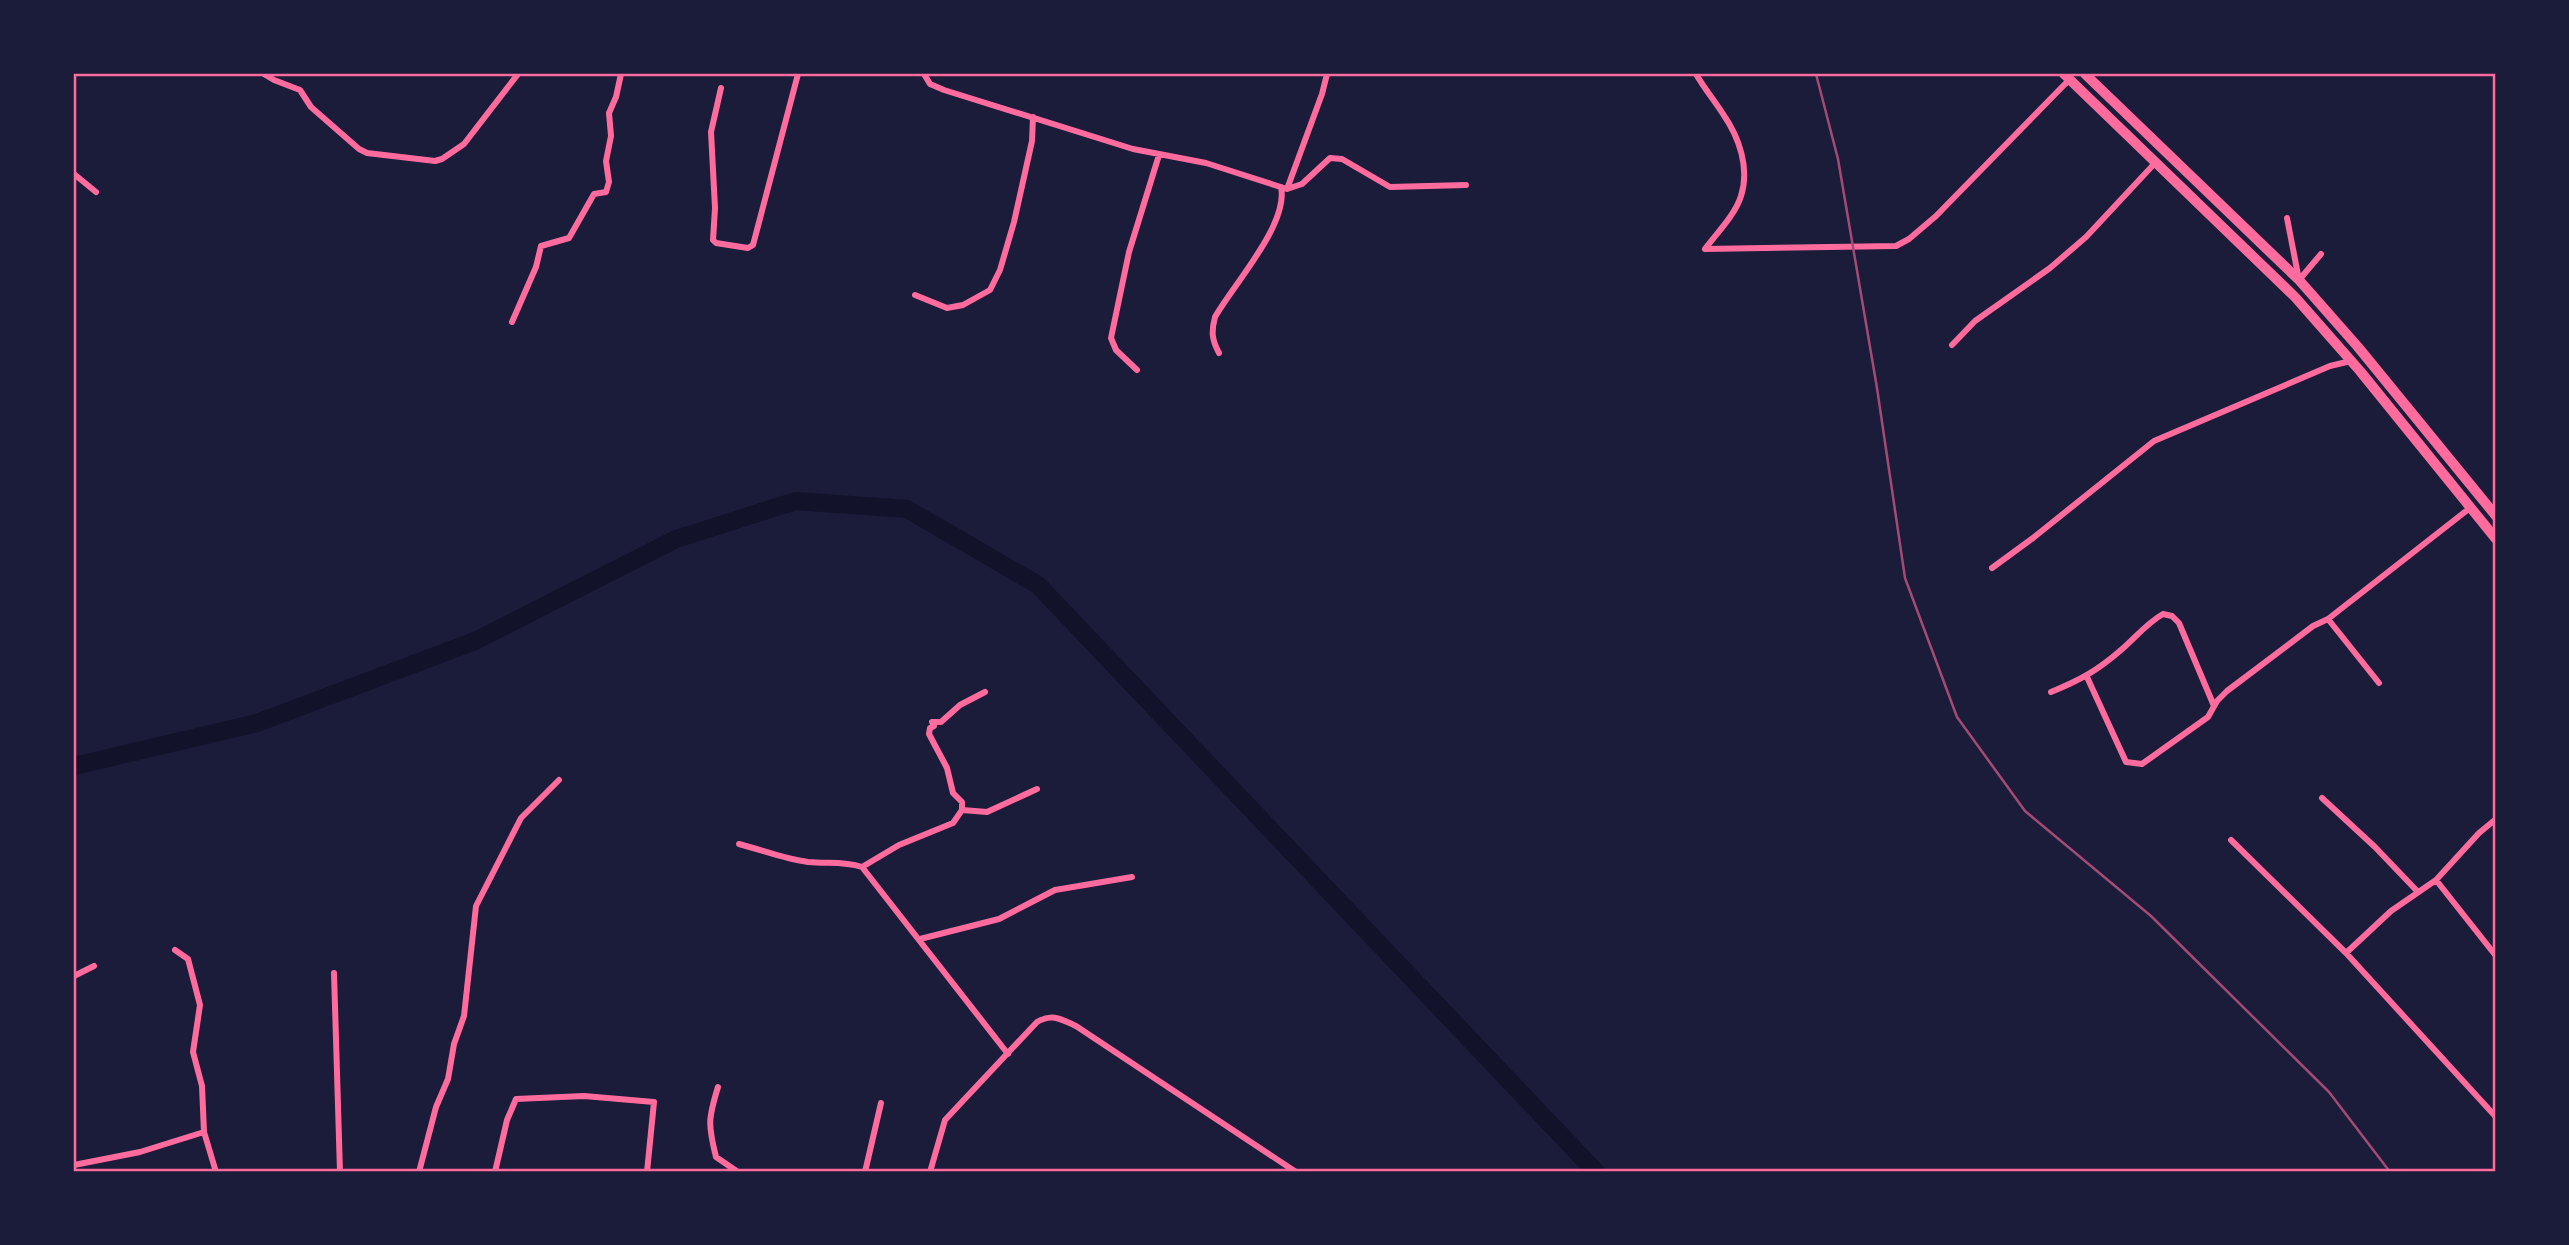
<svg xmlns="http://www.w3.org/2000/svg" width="2569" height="1245" viewBox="0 0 2569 1245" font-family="'Space Grotesk',sans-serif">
	<rect width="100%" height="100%" fill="#1b1b3a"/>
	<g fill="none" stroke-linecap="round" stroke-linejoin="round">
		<!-- river -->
		<path stroke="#12122b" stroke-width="18" d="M74 766 257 723 475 641 676 539 796 501 907 509 1038 585 1596 1172"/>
		<!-- minor -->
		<path stroke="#ff6b9d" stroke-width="6" d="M264 74 274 80 300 90 311 107 359 149 367 153 435 161 442 159 464 144 518 74
			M924 74 930 84 944 90 1133 149 1206 163 1287 189 1302 184 1330 158 1342 159 1390 187 1466 185
			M1696 74C1704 88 1714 100 1723 114 1739 137 1750 168 1741 196 1735 215 1717 233 1705 249
			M721 88 711 132 715 208 713 240 716 243 748 248 753 245 798 74
			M74 174 96 192
			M1287 189 1322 94 1327 74
			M2287 218 2299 280 2321 254
			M1705 249 1896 246 1909 239 1936 216 2065 84 2071 80
			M915 295 947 308 963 305 990 290 1000 270 1014 222 1032 141 1033 117
			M512 322 536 267 541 246 569 238 594 194 606 192 609 182 606 161 611 136 609 113 616 97 621 74
			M1952 345 1975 321 2050 268 2086 237 2156 162
			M1219 353C1212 340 1211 332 1215 317 1233 285 1289 224 1281 187
			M1137 370 1116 350 1111 338 1129 252 1159 155
			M1992 568 2033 538 2154 441 2330 366 2351 361
			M2328 619 2379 683
			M2087 677 2126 762 2142 764 2208 717 2217 701 2227 691 2313 626 2328 619 2470 508
			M2051 692C2080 680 2097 671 2121 650 2135 638 2147 623 2163 614L2172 616 2179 623 2214 706
			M2322 798 2375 847 2418 892
			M962 810V802L953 793 947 768 929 734 930 728 934 726 932 722H941L960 705 985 692
			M2231 840 2346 953 2496 1117
			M739 844C762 850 785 859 808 862 828 864 843 861 862 867L899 845 953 823 962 810 987 812 1037 789
			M862 867 1008 1054
			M2436 880 2496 956
			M920 939 999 919 1055 890 1132 877
			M175 950 188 959 200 1005 193 1052 202 1086 204 1132 216 1172
			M2346 953 2391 911 2436 880 2479 833 2496 819
			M334 973 340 1172
			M74 976 94 966
			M718 1087C708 1119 708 1125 716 1157L738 1172
			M74 1165 140 1152 204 1132
			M419 1172 436 1107 448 1079 454 1044 464 1016 476 906 521 818 559 780
			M495 1172 507 1120 516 1099 584 1096 654 1102 647 1172
			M865 1172 881 1103
			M930 1172 945 1120 1037 1022C1052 1013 1061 1019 1076 1026L1296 1172"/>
		<!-- trunk -->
		<path stroke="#ff6b9d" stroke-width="10" d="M2064 74 2295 297 2360 371 2496 539
			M2085 74 2299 280 2358 347 2496 516"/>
		<!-- rail -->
		<path stroke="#a44b75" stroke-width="2.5" d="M1816 74 1838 159 1877 388 1905 578 1957 717 2025 811 2151 916 2329 1092 2390 1172"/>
	</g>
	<!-- border -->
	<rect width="2569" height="1245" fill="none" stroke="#1b1b3a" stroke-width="150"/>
	<rect x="75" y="75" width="2419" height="1095" fill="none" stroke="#ff6b9d" stroke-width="2.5"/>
</svg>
